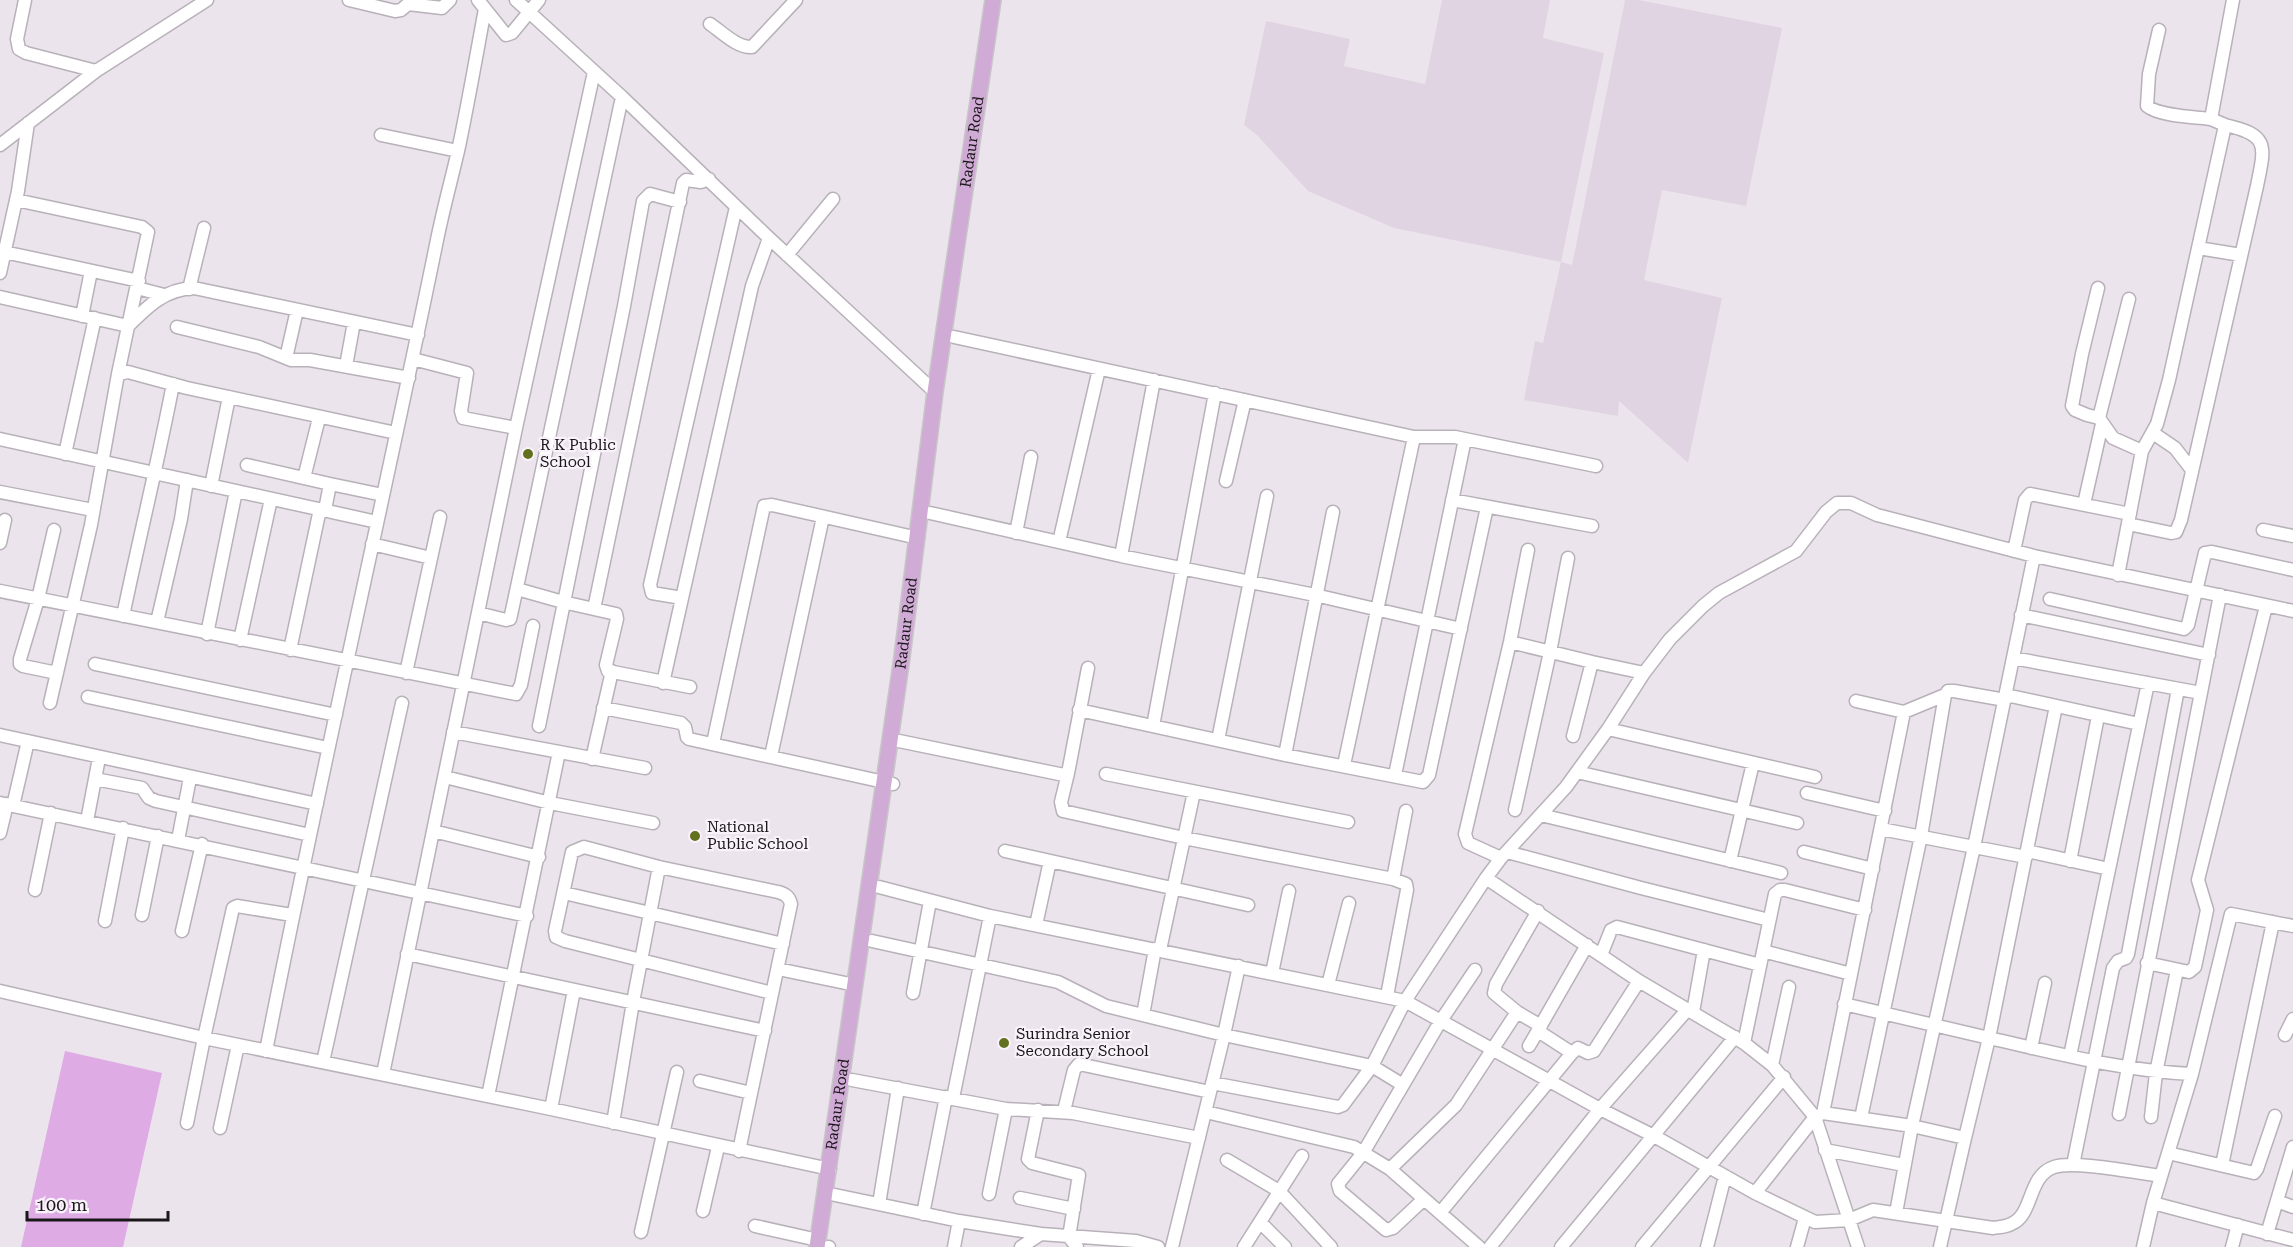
<svg xmlns="http://www.w3.org/2000/svg" width="2293" height="1247" viewBox="0 0 2293 1247" font-family="'Roboto Serif',serif">
	<rect width="100%" height="100%" fill="#ece4ed"/>
	<!-- built -->
	<path fill="#e1d4e2" d="M1442 0H1550L1543 38 1604 53 1561 262 1572 265 1625 0H1639L1782 28 1746 206 1662 190 1644 280 1722 298 1688 463 1619 401 1618 416 1524 400 1535 341 1543 343 1561 262 1394 228 1308 191 1257 135 1244 125 1266 21 1350 39 1344 66 1425 84Z"/>
	<!-- water -->
	<path fill="#deabe5" d="M65 1051 162 1073 123 1247H21Z"/>
	<g fill="none" stroke-linecap="round" stroke-linejoin="round">
		<defs>
			<path id="minor" d="M25 0 17 39 19 49 26 53 96 71
				M349 0 395 11 401 10 408 4 442 8 450 0
				M478 0 506 35 512 33 539 0
				M516 0 622 97 769 238 935 392
				M710 24C722 32 737 48 752 47L796 0
				M2159 30 2149 74 2147 106C2159 116 2194 117 2211 119
				M381 135 458 151
				M0 145 96 71 207 0
				M16 200 142 227 148 232 118 374
				M2198 248 2241 255
				M4 252 139 281
				M787 255 833 199
				M0 273 18 191 28 123
				M137 288 164 295
				M2098 288 2082 354 2072 406 2075 410 2087 415 2099 418 2113 438 2142 451
				M189 289 204 228
				M0 297 128 326C148 306 165 289 194 288L418 335
				M82 316 91 271
				M177 327 259 347 291 360H310L409 378
				M954 337 1414 437H1455L1596 466
				M286 358 297 310
				M413 359 467 373 461 411 463 418 516 428 594 72
				M346 366 354 322
				M2099 418 2129 299
				M2153 433 2175 448 2192 470
				M0 439 377 522
				M65 454 95 318
				M247 465 330 484 325 510
				M304 478 319 418
				M1226 481 1245 400
				M330 484 383 495
				M211 486 229 397
				M0 492 93 510
				M1452 500 1592 526
				M2084 504 2102 424
				M930 513 1121 556 1315 595 1461 629
				M2128 524 2171 533 2176 532 2181 520 2257 186C2265 146 2270 135 2225 125
				M54 530 38 599 20 659V664L23 666 57 673
				M2263 530 2293 536
				M1016 533 1031 457
				M1059 542 1099 369
				M0 543 5 520
				M372 544 431 558
				M2014 551 2025 500 2030 494 2130 514
				M1121 556 1154 380
				M2118 575 2142 451 2157 424 2169 380 2224 130 2225 125 2211 119 2233 0
				M517 589 563 602 616 614 617 619 606 665 608 671 690 687
				M0 591 516 694 521 685 533 626
				M682 598 652 593 650 585 736 207
				M2050 599 2184 629 2188 625 2205 553 2212 552 2293 570
				M594 609 683 183 686 180 701 182 709 179
				M478 613 506 620 510 619 511 615 622 97
				M2021 615 2209 655
				M123 616C139 539 158 462 173 384
				M157 622 181 519 187 480
				M207 634 236 491
				M240 640 271 499
				M1510 642 1592 662 1644 673
				M290 650 320 509
				M2013 658 2201 693
				M95 664 336 715
				M406 673 440 517
				M663 683 752 286 769 238
				M2006 695 2139 724
				M88 697 328 748
				M1856 701 1904 712 1945 695
				M50 703 91 525 118 374 128 372 187 388 396 433
				M603 708 681 723 685 727 687 737 689 739 893 784
				M1079 710 1285 755 1423 782 1429 775 1487 507
				M539 726 624 306 643 201 650 194 680 202
				M1153 726 1215 393
				M1608 729 1815 777
				M453 732 645 768
				M0 735 317 804
				M1573 736 1592 662
				M1218 740 1267 496
				M899 741 1064 775 1068 773 1069 768 1088 668
				M713 743 764 506 772 505 918 538
				M1285 755 1333 512
				M771 756 823 517
				M592 759 612 671
				M1344 765 1414 437
				M1577 772 1797 823
				M1068 773 1061 802 1063 811 1184 838 1393 879 1406 884 1407 890 1387 996
				M1106 774 1348 822
				M1395 775 1465 439
				M445 777 550 803 653 823
				M95 779 142 788 149 798 156 801 310 835
				M1807 793 1885 811
				M0 803 527 916
				M13 806 28 741
				M1515 810 1550 652 1568 558
				M1541 815 1781 873
				M87 821 99 758
				M1881 829 2026 857
				M433 831 539 857
				M0 833 7 804
				M178 840 190 778
				M1005 851 1248 905
				M2027 851 2109 869
				M1507 852 1641 888 1769 920
				M1804 852 1873 869
				M1501 858 1468 843 1465 834 1510 642 1528 550
				M1730 861 1753 763
				M2070 861 2098 716
				M1486 878 1639 981 1744 1043 1772 1065 1815 1117 1858 1247
				M1393 879 1406 811
				M879 887 990 916 1405 1001 1600 1109 1654 1136 1755 1193 1815 1222 1849 1220 1873 1210 1993 1228C1999 1227 2006 1227 2011 1224 2034 1215 2027 1176 2054 1167 2073 1160 2138 1173 2161 1176
				M35 890 51 813
				M564 893 783 944
				M1538 911 1496 984 1494 993 1517 1012 1541 1026
				M142 915 158 836
				M105 921 123 828
				M1036 925 1050 861
				M182 931 202 844
				M872 941 1058 982 1106 1006 1224 1035 1372 1066 1403 1085
				M1160 950 1194 792
				M1763 951 1851 974
				M407 954 765 1031
				M1601 955 1611 930 1617 927 1760 965
				M2147 963 2189 972 2195 967 2207 910 2198 880 2266 606
				M778 969 855 985
				M1272 973 1289 891
				M1328 985 1349 903
				M0 991 204 1038 551 1109 830 1169
				M913 993 930 901
				M1844 1004 1989 1038 2056 706
				M1693 1012 1704 950
				M1143 1015 1155 949
				M1538 1031 1572 1053
				M2285 1035 2293 1019
				M1744 1043 1775 894 1780 890H1785L1865 910
				M1529 1046 1587 945
				M2031 1048 2045 983
				M266 1051C319 779 382 510 437 240 443 210 451 181 458 151 468 104 476 57 485 9
				M2070 1056 2148 683
				M323 1062 402 703
				M1772 1065 1789 987
				M383 1074 516 428
				M852 1080 1006 1109 1073 1113 1199 1138
				M700 1081 751 1093
				M1212 1083 1338 1107 1343 1105 1372 1066 1405 1001 1486 878 1501 858 1566 787 1608 729 1644 673 1670 639 1703 606 1719 593 1796 551 1826 512 1837 503H1851L1877 515 2034 556 2293 611
				M488 1096 559 752
				M953 1098 990 916
				M551 1109 574 990
				M1038 1110 1028 1159 1032 1163 1079 1175 1069 1237 1077 1247
				M1064 1111 1074 1070 1079 1064 1210 1092
				M1206 1112 1354 1147 1390 1169 1479 1247
				M1823 1113 1912 1126 1965 1138 1989 1038C2056 1053 2123 1071 2192 1074
				M2119 1114 2220 595
				M2151 1117 2156 1073 2177 970
				M1861 1118 1921 836 1945 695 1948 691H1954L2005 700
				M187 1123 204 1038 233 908 237 906 292 915
				M613 1123 633 1002 659 867
				M220 1128 238 1045
				M1825 1150 1904 1165
				M739 1151 745 1122 791 904C789 896 785 894 778 892L659 867 584 847 572 852 555 931 556 937 565 941 772 993
				M2168 1153 2254 1173 2257 1169 2275 1116
				M1227 1160 1279 1191 1331 1247
				M2073 1165 2113 968 2118 961 2126 958 2128 954 2178 689
				M2222 1165 2273 922
				M1390 1169 1456 1105 1517 1012
				M1755 1193 1815 1117 1823 1113 1904 712
				M989 1194 1006 1109
				M835 1195 959 1221 1041 1234
				M1020 1198 1074 1209
				M1424 1199 1393 1228 1386 1230 1340 1191 1338 1184 1363 1153 1440 1022 1475 970
				M2277 1201 2293 1207
				M2153 1203 2293 1240
				M879 1204 898 1088
				M703 1211 718 1147
				M1440 1213 1572 1053 1578 1048 1588 1053 1594 1051 1639 981
				M1896 1213 1912 1126 1974 847 2034 556
				M923 1214 946 1097
				M1260 1222 1285 1247
				M755 1226 818 1240
				M641 1232 677 1072
				M2267 1234 2293 1147
				M828 1247H829
				M954 1247 959 1221
				M1021 1247 1041 1234 1136 1241 1158 1247
				M1172 1247 1224 1035 1239 966
				M1244 1247 1302 1156
				M1490 1247 1600 1109 1688 1009
				M1561 1247 1735 1037
				M1642 1247 1784 1077
				M1707 1247 1725 1176
				M1797 1247 1805 1218
				M1940 1247 1965 1138
				M2143 1247 2153 1203 2192 1074 2231 914 2293 926
				M2232 1247 2238 1225"/>
			<g id="major">
				<path id="s1" d="M817 1247 902 657 935 392 993 0"/>
			</g>
		</defs>
		<!-- minor casing -->
		<use href="#minor" stroke="#b8b1b9" stroke-width="15"/>
		<!-- major casing -->
		<use href="#major" stroke="#c8c7c8" stroke-width="18"/>
		<!-- minor -->
		<use href="#minor" stroke="#fff" stroke-width="12"/>
		<!-- major -->
		<use href="#major" stroke="#d0abd5" stroke-width="15"/>
	</g>
	<!-- markers -->
	<g fill="#61711d" stroke="#f9f2fa" stroke-width="2">
		<circle cx="528" cy="454" r="6"/>
		<circle cx="695" cy="836" r="6"/>
		<circle cx="1004" cy="1043" r="6"/>
	</g>
	<g text-anchor="middle" stroke-width="4.5" stroke-linejoin="round" paint-order="stroke">
		<!-- street labels -->
		<g font-size="15" fill="#1a171a" stroke="#f9f2fa">
			<text dy="5" stroke="none"><textPath href="#s1" startOffset="1116">Radaur Road</textPath></text>
			<text dy="5" stroke="none"><textPath href="#s1" startOffset="630">Radaur Road</textPath></text>
			<text dy="5" stroke="none"><textPath href="#s1" startOffset="144">Radaur Road</textPath></text>
		</g>
		<!-- poi labels -->
		<g font-size="15" fill="#1a171a" stroke="#f9f2fa" text-anchor="start">
			<text x="540" y="450">R K Public<tspan x="540" dy="17">School</tspan></text>
			<text x="707" y="832">National<tspan x="707" dy="17">Public School</tspan></text>
			<text x="1016" y="1039">Surindra Senior<tspan x="1016" dy="17">Secondary School</tspan></text>
		</g>
	</g>
	<!-- scale -->
	<path d="M27 1211v9h141v-9" fill="none" stroke="#1a171a" stroke-width="3"/>
	<text x="36" y="1211" font-size="18" fill="#1a171a" stroke="#f9f2fa" stroke-width="4.5" paint-order="stroke">100 m</text>
</svg>
